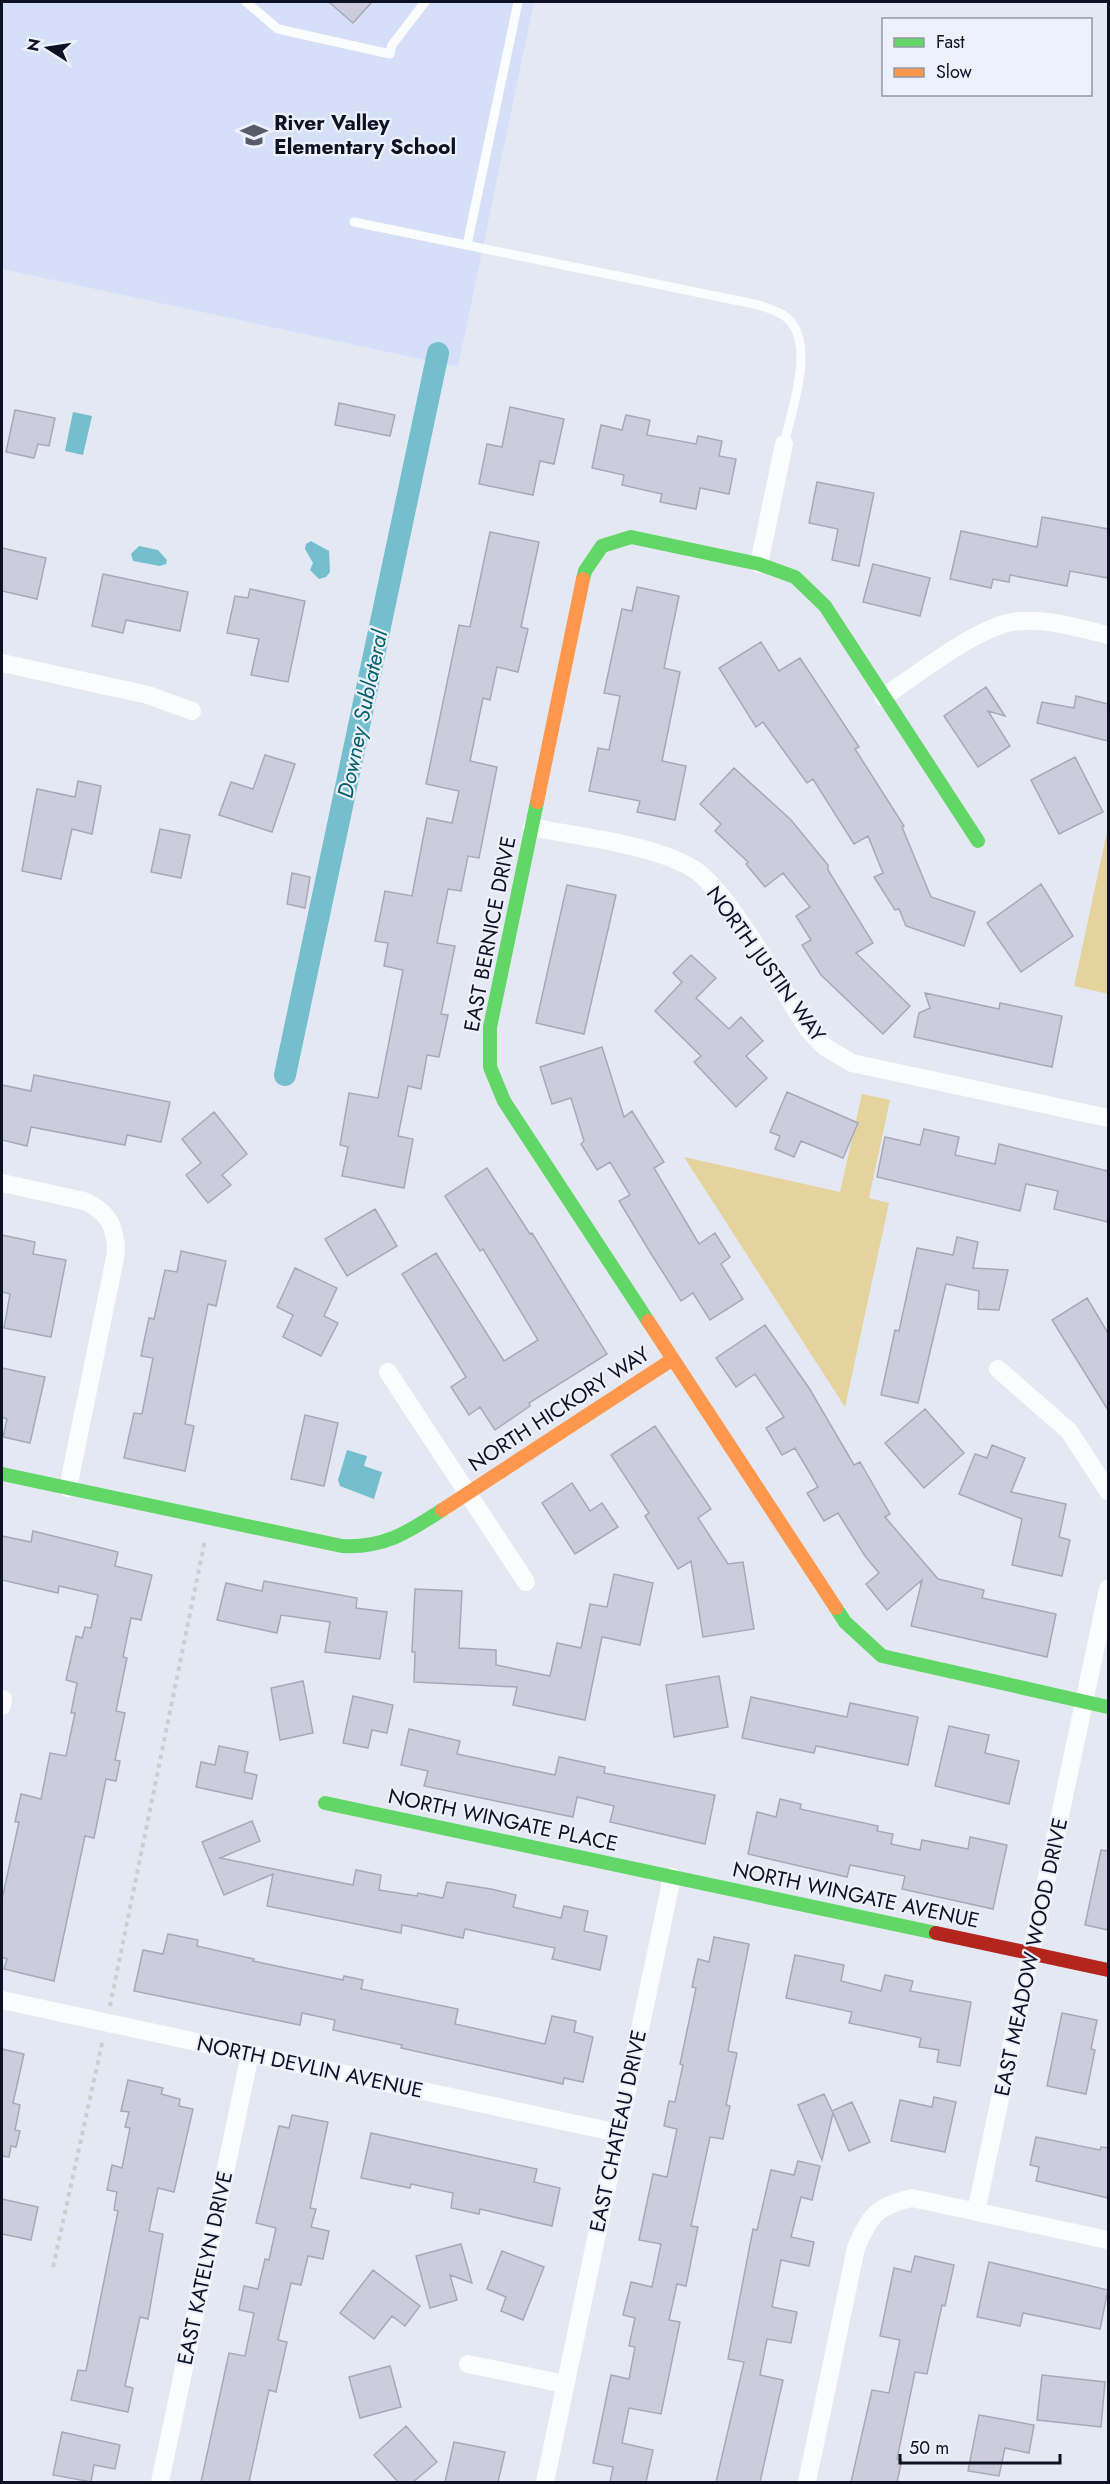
<svg xmlns="http://www.w3.org/2000/svg" width="1110" height="2484" viewBox="0 0 1110 2484" font-family="Jost,sans-serif">
	<rect width="100%" height="100%" fill="#e3e8f3"/>
	<!-- built -->
	<path fill="#d6dff8" d="M2 2H534L458 367 2 269Z"/>
	<!-- green -->
	<path fill="#e5d39d" d="M1108 827V994L1074 986Z
		M862 1094 890 1100 869 1198 889 1203 845 1407 684 1157 840 1192Z"/>
	<!-- water -->
	<path fill="#74bece" d="M73 412 92 416 83 455 65 451Z
		M311 541 329 551 330 572 326 577 319 579 310 570 313 563 305 549 306 544Z
		M139 546 158 550 167 560 166 564 160 566 133 561 131 554Z
		M347 1450 367 1456 364 1466 382 1472 374 1499 340 1486 338 1480Z"/>
	<g fill="none" stroke-linecap="round" stroke-linejoin="round">
		<!-- canal -->
		<path stroke="#74bece" stroke-width="22" d="M285 1075 438 353"/>
	</g>
	<!-- building -->
	<path fill="#ccccdc" stroke="#a8a9b8" stroke-width="1.5" d="M329 2H372L353 23Z
		M339 403 395 415 390 436 335 425Z
		M510 407 564 419 554 464 540 461 533 495 479 484 487 444 502 447Z
		M15 410 55 418 49 446 38 444 34 458 6 452Z
		M626 415 650 420 647 435 696 444 698 436 722 441 719 456 736 459 729 494 700 488 696 509 660 502 662 494 622 485 624 475 592 468 601 425 622 430Z
		M817 482 874 493 859 566 832 560 838 529 809 523Z
		M1042 517 1108 529V578L1070 571 1067 586 1010 575 1009 582 993 579 991 588 950 579 961 531 1037 547Z
		M490 532 539 542 521 627 528 629 518 672 497 667 490 700 483 698 470 761 497 767 479 858 468 856 461 891 448 889 437 943 455 946 441 1014 448 1015 439 1057 427 1055 421 1089 408 1086 398 1136 413 1139 404 1188 342 1176 348 1147 340 1145 349 1093 378 1098 403 970 384 966 388 943 375 941 385 891 412 896 427 818 452 823 459 791 426 784 459 625 470 627Z
		M2 548 46 558 37 599 2 591Z
		M873 564 930 578 920 616 863 602Z
		M103 574 188 592 180 631 126 620 123 633 92 626Z
		M637 587 679 596 664 668 680 672 662 761 686 766 675 820 637 812 640 801 589 791 598 748 609 750 620 696 604 693 622 609 632 611Z
		M250 589 305 601 288 682 251 675 259 639 227 633 235 596 248 598Z
		M761 642 779 671 800 658 859 747 855 749 904 826 902 827 931 897 975 912 964 946 906 926 899 909 895 910 874 877 883 873 868 836 854 844 813 779 807 783 763 722 756 727 719 668Z
		M986 687 1005 716 988 711 1010 746 978 767 944 716Z
		M1076 696 1108 704V741L1037 723 1042 702 1074 708Z
		M265 755 295 764 272 832 219 815 231 782 253 789Z
		M1075 757 1103 812 1059 834 1031 780Z
		M734 768 791 820 828 865V870L873 943 856 953 910 1006 883 1034 821 975 802 945 811 940 796 916 810 907 783 873 765 887 746 864 748 862 715 831 721 824 700 804Z
		M78 781 101 786 92 834 72 829 61 879 22 871 37 789 75 797Z
		M160 829 190 835 181 878 151 872Z
		M292 873 310 877 305 908 287 904Z
		M1041 884 1073 936 1021 972 987 923Z
		M567 885 616 895 584 1034 536 1023Z
		M691 955 716 978 696 998 729 1029 741 1017 763 1041 746 1056 767 1078 736 1107 694 1062 701 1056 655 1011 682 982 673 973Z
		M925 993 999 1009 1000 1003 1062 1016 1052 1067 914 1037 919 1013 930 1008Z
		M602 1047 624 1117 632 1111 664 1162 654 1168 699 1244 715 1233 730 1257 721 1264 743 1299 710 1320 693 1293 681 1301 650 1252 619 1201 630 1195 610 1162 597 1170 581 1144 584 1141 571 1098 552 1104 540 1067Z
		M34 1075 170 1102 161 1142 127 1135 125 1145 31 1127 27 1146 2 1140V1085L31 1091Z
		M787 1092 858 1123 843 1158 801 1141 794 1157 775 1149 780 1136 770 1132Z
		M214 1112 247 1154 222 1175 231 1185 208 1203 186 1175 201 1163 182 1139Z
		M924 1129 959 1137 955 1155 995 1164 999 1144 1108 1171V1222L1054 1209 1058 1191 1026 1184 1020 1211 877 1177 885 1137 920 1145Z
		M487 1168 530 1234 532 1233 607 1354 529 1403 530 1406 495 1430 480 1407 469 1415 451 1387 466 1377 402 1274 436 1253 504 1361 538 1340 483 1249 480 1251 445 1196Z
		M375 1209 397 1246 347 1276 325 1239Z
		M2 1235 35 1242 33 1254 66 1260 51 1337 4 1328 10 1294 2 1292Z
		M957 1237 978 1242 973 1268 1008 1270 999 1310 978 1309 979 1291 946 1284 918 1403 881 1395 895 1330 899 1331 917 1248 953 1255Z
		M181 1251 226 1261 216 1306 208 1304 185 1424 194 1426 185 1471 124 1458 134 1413 142 1414 153 1358 141 1356 149 1318 154 1319 165 1270 177 1272Z
		M295 1268 337 1288 324 1316 338 1323 321 1356 283 1337 293 1315 277 1307Z
		M1087 1298 1108 1333V1410L1052 1320Z
		M765 1325 809 1388 854 1465 860 1462 890 1514 885 1517 938 1579 984 1590 982 1598 1056 1614 1047 1657 911 1626 922 1580 887 1610 866 1584 879 1573 865 1556 838 1513 824 1521 807 1493 818 1487 795 1448 782 1455 766 1428 784 1417 755 1374 736 1387 716 1358Z
		M2 1368 45 1377 30 1443 3 1437 7 1419 2 1417Z
		M925 1409 964 1453 924 1488 885 1443Z
		M305 1415 338 1423 324 1486 291 1479Z
		M655 1426 711 1509 698 1518 728 1564 743 1562 754 1629 703 1637 691 1561 678 1569 645 1516 649 1513 611 1455Z
		M992 1445 1025 1458 1011 1492 1066 1504 1059 1537 1070 1540 1062 1576 1012 1565 1022 1519 959 1494 975 1454 987 1458Z
		M572 1483 590 1511 602 1503 618 1527 575 1554 542 1503Z
		M33 1531 118 1552 115 1566 152 1575 141 1620 131 1618 123 1657 127 1658 116 1711 125 1713 115 1760 120 1761 116 1781 106 1779 94 1838 85 1836 54 1981 4 1969 7 1959 2 1957V1899L19 1822H15L21 1794 41 1799 50 1753 66 1756 75 1713H71L77 1683 66 1680 76 1636 82 1638 85 1627 91 1628 98 1595 59 1586 58 1593 2 1580V1536L31 1542Z
		M614 1574 653 1583 640 1645 602 1637 585 1720 513 1705 517 1687 414 1682 415 1652H412L415 1589 462 1591 459 1648 496 1650V1665L550 1676 557 1643 581 1648 590 1604 607 1607Z
		M264 1581 357 1598 356 1608 387 1612 380 1659 325 1652 330 1622 281 1615 277 1633 217 1620 226 1583 262 1591Z
		M719 1676 728 1727 674 1737 666 1685Z
		M303 1681 313 1733 280 1740 271 1688Z
		M353 1696 393 1705 387 1733 372 1730 368 1748 343 1743Z
		M751 1697 847 1717 850 1703 918 1717 908 1765 816 1746 814 1753 742 1738Z
		M949 1726 989 1735 985 1753 1019 1761 1009 1804 935 1786Z
		M409 1729 460 1741 457 1754 555 1775 559 1757 605 1767 604 1773 715 1795 705 1844 610 1822 614 1806 577 1797 573 1817 424 1786 428 1771 401 1765Z
		M219 1746 248 1752 244 1772 257 1775 252 1799 196 1787 201 1762 215 1765Z
		M780 1799 801 1804 800 1809 878 1826 877 1831 893 1834 891 1844 920 1850 922 1840 968 1849 970 1837 1007 1845 993 1909 902 1889 905 1876 850 1865 847 1877 748 1854 757 1812 776 1817Z
		M252 1821 260 1841 220 1858 353 1885 356 1870 381 1875 379 1890 417 1896 418 1893 443 1898 447 1882 491 1889 516 1895 513 1907 561 1918 564 1906 588 1911 584 1931 607 1936 600 1970 552 1959 555 1948 465 1929 463 1938 402 1925 401 1933 267 1906 273 1874 224 1895 202 1842Z
		M1101 1850 1108 1851V1930L1085 1925Z
		M168 1934 198 1940 197 1946 254 1959 253 1961 343 1980 344 1976 363 1980 361 1989 458 2009 455 2024 545 2044 552 2016 576 2021 574 2032 593 2037 583 2082 564 2078 563 2084 401 2048 402 2045 333 2030 335 2020 302 2013 300 2025 134 1991 143 1950 163 1954Z
		M714 1937 749 1944 728 2051 737 2053 726 2105 730 2106 723 2139 710 2137 691 2226 698 2227 686 2286 677 2284 669 2320 680 2322 661 2414 629 2408 622 2443 653 2450 646 2482H610L613 2467 593 2463 611 2375 629 2379 635 2347 629 2346 635 2318 623 2315 631 2282 652 2287 661 2244 639 2240 653 2174 667 2177 677 2129 664 2126 669 2101 675 2102 683 2065 680 2064 696 1988 692 1987 698 1959 709 1962Z
		M795 1955 844 1965 841 1981 881 1991 885 1975 913 1981 910 1991 971 2002 960 2066 937 2062 939 2050 919 2047 921 2038 849 2023 852 2012 786 1998Z
		M1062 2013 1097 2020 1091 2049 1095 2050 1086 2094 1047 2086Z
		M2 2049 24 2054 13 2103 20 2105 15 2130 20 2131 16 2147 11 2146 9 2157 2 2156Z
		M128 2080 163 2088 161 2094 180 2099 179 2106 193 2109 174 2192 158 2188 149 2231 163 2234 148 2319 140 2317 125 2386 133 2388 128 2412 71 2400 78 2370 86 2371 118 2211 114 2210 117 2192 107 2190 112 2165 122 2168 130 2128 125 2127 129 2112 121 2111Z
		M824 2094 832 2111 852 2102 870 2142 849 2151 833 2113 822 2160 798 2105Z
		M934 2097 956 2102 945 2152 891 2141 900 2100 932 2107Z
		M292 2115 328 2122 310 2208 316 2209 311 2227 329 2231 323 2259 308 2256 301 2285 291 2283 278 2340 287 2342 276 2392 269 2390 249 2482H201L229 2353 245 2356 254 2313 239 2310 244 2286 258 2289 265 2259 269 2260 276 2228 256 2223 279 2126 289 2128Z
		M371 2133 537 2169 534 2182 560 2188 552 2226 480 2209 479 2214 451 2208 453 2193 411 2184 410 2188 361 2178Z
		M1036 2137 1100 2150 1101 2147 1108 2148V2198L1036 2181 1039 2167 1030 2165Z
		M798 2161 820 2166 812 2200 801 2197 791 2237 814 2242 809 2266 781 2260 772 2307 797 2312 791 2343 767 2339 760 2375 783 2380 760 2482H716L744 2362 728 2359 753 2229 757 2230 771 2170 794 2175Z
		M2 2199 38 2207 31 2240 2 2234Z
		M461 2244 472 2283 450 2275 457 2300 430 2308 416 2256Z
		M502 2251 544 2267 523 2320 501 2311 506 2297 487 2289Z
		M915 2256 954 2265 945 2306 942 2305 927 2374 915 2372 897 2459 902 2460 897 2482H851L872 2390 889 2393 900 2340 880 2336 894 2268 911 2272Z
		M989 2262 1108 2290 1100 2329 1023 2313 1020 2326 977 2317Z
		M373 2270 420 2306 405 2326 392 2316 374 2339 340 2313Z
		M390 2366 401 2407 360 2418 349 2377Z
		M1042 2375 1105 2382 1101 2427 1037 2420Z
		M979 2415 1034 2425 1029 2453 1005 2448 999 2476 968 2471Z
		M406 2426 437 2462 413 2482H398L374 2455Z
		M62 2432 120 2445 115 2469 94 2465 91 2482 53 2475Z
		M454 2442 505 2452 498 2482H445Z"/>
	<g fill="none" stroke-linecap="round" stroke-linejoin="round">
		<!-- path -->
		<path stroke="#ccced2" stroke-width="4" stroke-dasharray="4.5 4.5" stroke-linecap="butt" d="M110 2006 205 1540
			M53 2267 103 2039"/>
		<!-- lane -->
		<path stroke="#fbfcfd" stroke-width="9" d="M246 2 278 29 390 54 392 45 425 2
			M354 222 759 305C770 309 784 313 791 322 814 350 791 412 784 444
			M467 245 518 2"/>
		<!-- street -->
		<path stroke="#fbfcfd" stroke-width="18" d="M759 564 784 444
			M2 663 148 695 192 711
			M883 697C917 675 974 629 1012 622 1044 617 1078 628 1108 635
			M532 827C579 837 651 844 692 868 725 886 784 992 807 1028L825 1047 852 1063 1108 1118
			M2 1183 84 1201C108 1211 116 1227 116 1253L68 1488
			M998 1369 1069 1431 1108 1491
			M388 1372 526 1582
			M2 1706 3 1699
			M2 2000 618 2133
			M976 2212 1108 1589
			M468 2364 565 2384
			M160 2482 250 2054
			M545 2482 672 1877
			M807 2482 856 2248C870 2215 877 2206 912 2198L1108 2240"/>
		<!-- fast -->
		<path stroke="#63d668" stroke-width="14" d="M583 579 585 571 602 546 631 537 759 564 795 577 825 606 978 841
			M537 802 490 1027V1067L504 1101 648 1321
			M2 1474 342 1546C385 1548 408 1532 442 1510
			M836 1608 845 1622 882 1656 1108 1707
			M325 1803 936 1933"/>
		<!-- slow -->
		<path stroke="#ff974d" stroke-width="14" d="M537 802 583 579
			M648 1321 836 1608
			M442 1510 673 1359"/>
		<!-- jam -->
		<path stroke="#b3261e" stroke-width="14" d="M936 1933 1108 1970"/>
	</g>
	<!-- icons -->
	<defs>
		<symbol id="school-bare" viewBox="-9 -9 18 18"><path d="M0-5L7-2L0 1L-7-2ZM-4 1L0 2.5L4 1V4Q0 6-4 4Z" fill="#575c6c" stroke="#edf1fc" stroke-width="2.5" paint-order="stroke"/></symbol>
	</defs>
	<g fill-rule="evenodd">
		<use href="#school-bare" x="235" y="116" width="38" height="38"/>
	</g>
	<g text-anchor="middle" stroke-width="4.5" stroke-linejoin="round" paint-order="stroke">
		<!-- poi labels -->
		<g font-size="21" font-weight="bold" fill="#0c1124" stroke="#edf1fc" text-anchor="start">
			<text x="274" y="130">River Valley<tspan x="274" dy="24">Elementary School</tspan></text>
		</g>
		<!-- street labels -->
		<g font-size="21" fill="#0c1124" stroke="#edf1fc">
			<text transform="translate(490 934) rotate(-79)" y="7">EAST BERNICE DRIVE</text>
			<text transform="translate(766 964) rotate(54)" y="7">NORTH JUSTIN WAY</text>
			<text transform="translate(559 1409) rotate(-33)" y="7">NORTH HICKORY WAY</text>
			<text transform="translate(503 1820) rotate(12)" y="7">NORTH WINGATE PLACE</text>
			<text transform="translate(856 1895) rotate(12)" y="7">NORTH WINGATE AVENUE</text>
			<text transform="translate(1031 1957) rotate(-78)" y="7">EAST MEADOW WOOD DRIVE</text>
			<text transform="translate(310 2067) rotate(12)" y="7">NORTH DEVLIN AVENUE</text>
			<text transform="translate(618 2131) rotate(-78)" y="7">EAST CHATEAU DRIVE</text>
			<text transform="translate(205 2268) rotate(-78)" y="7">EAST KATELYN DRIVE</text>
		</g>
		<!-- water labels -->
		<g font-size="22" font-style="italic" fill="#02606d" stroke="#edf1fc">
			<text transform="translate(362 714) rotate(-78)" y="8">Downey Sublateral</text>
		</g>
	</g>
	<!-- border -->
	<rect width="1110" height="2484" fill="none" stroke="#0c1124" stroke-width="6"/>
	<!-- legend -->
	<rect x="882" y="18" width="210" height="78" fill="#edf1fc" stroke="#9397a6" stroke-width="1.5"/>
	<rect x="894" y="38" width="30" height="9" fill="#63d668" stroke="#9397a6" stroke-width="1.5"/>
	<text x="936" y="48" font-size="18" fill="#0c1124">Fast</text>
	<rect x="894" y="68" width="30" height="9" fill="#ff974d" stroke="#9397a6" stroke-width="1.5"/>
	<text x="936" y="78" font-size="18" fill="#0c1124">Slow</text>
	<!-- north arrow -->
	<g transform="translate(48 48) rotate(282)" stroke="#edf1fc" stroke-width="4.5" paint-order="stroke">
	<path d="M0-4.5L10 22L0 15L-10 22Z" fill="#0c1124"/>
	<text y="-9" font-size="16" font-weight="bold" text-anchor="middle" fill="#0c1124">N</text>
	</g>
	<!-- scale -->
	<path d="M900 2454v9h160v-9" fill="none" stroke="#0c1124" stroke-width="3"/>
	<text x="909" y="2454" font-size="18" fill="#0c1124" stroke="#edf1fc" stroke-width="4.5" paint-order="stroke">50 m</text>
</svg>
